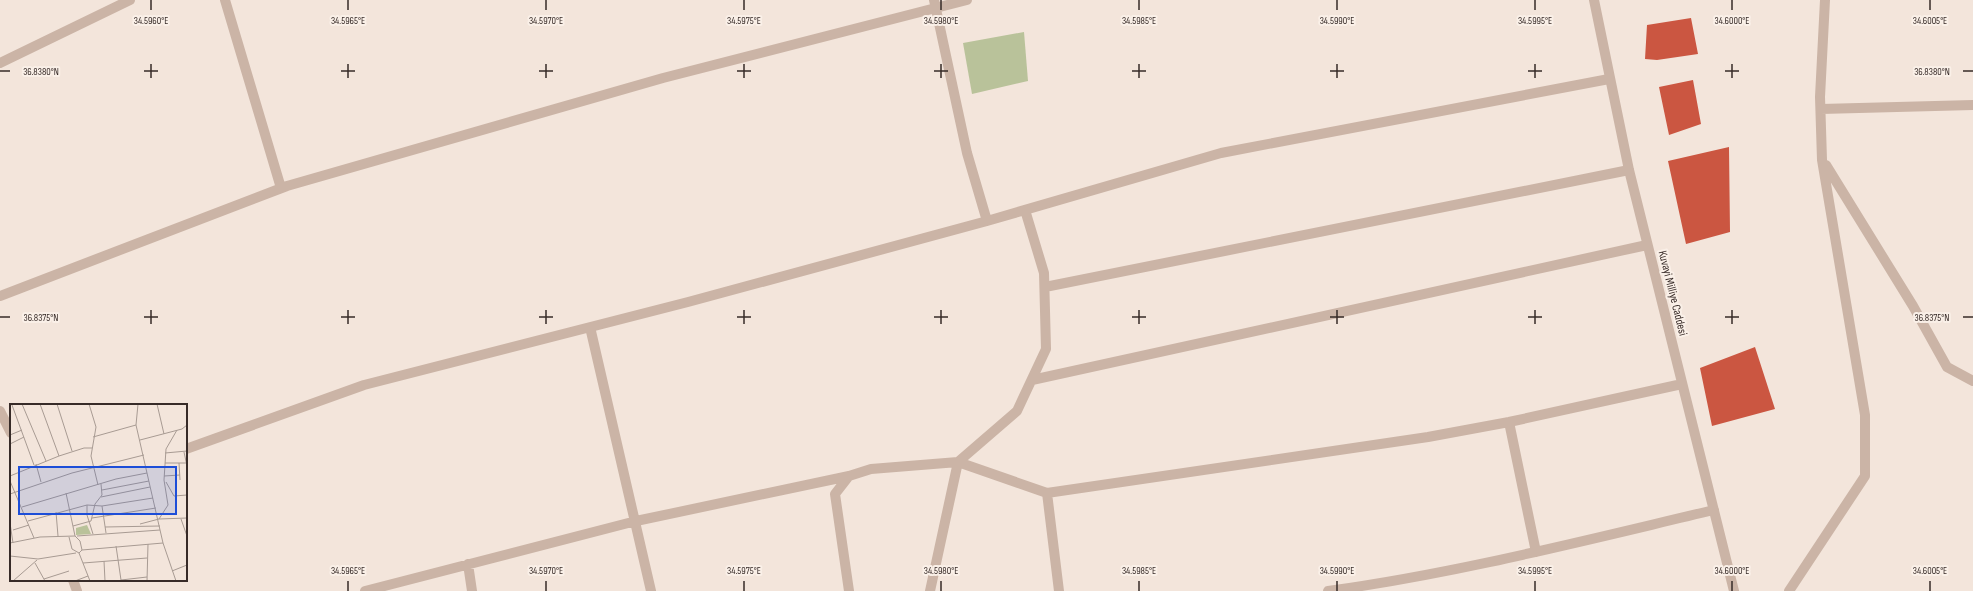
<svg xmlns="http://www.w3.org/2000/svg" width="1973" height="591" viewBox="0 0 1973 591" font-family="'Sofia Sans Condensed',sans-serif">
	<rect width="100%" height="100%" fill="#f3e5db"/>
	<!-- green -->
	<path fill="#b9c29a" d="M1024 32 1028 81 972 94 963 43Z"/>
	<!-- building -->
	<path fill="#cb5641" d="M1691 18 1698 54 1657 60 1645 59 1647 25Z
		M1693 80 1701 124 1669 135 1659 87Z
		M1729 147 1730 232 1686 244 1668 161Z
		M1755 347 1775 409 1712 426 1700 368Z"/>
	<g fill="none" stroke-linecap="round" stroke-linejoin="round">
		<!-- minor -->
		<path stroke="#cbb4a6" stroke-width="10" d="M225 0 281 188
			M934 0 967 153 987 221
			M1594 0 1629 170 1734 591
			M0 63 130 0
			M1821 109 1973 105
			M1826 165 1913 306 1947 367 1973 381
			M1045 287 1629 170
			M0 296 287 186 663 78 967 0
			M590 327 651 591
			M1032 380 1647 245
			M0 411 11 433
			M1509 422 1536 552
			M186 449 364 385 688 302 987 221 1221 153 1609 79
			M1047 493 1059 591
			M468 564 472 591
			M73 580 77 591
			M365 591 636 521 849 476
			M849 591 835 494 849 476 871 469 958 462 1047 493 1428 437 1509 422 1682 384
			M930 591 958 462 1017 411 1046 349 1044 273 1025 210
			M1328 591C1458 573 1586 540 1714 510
			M1789 591 1865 476V415L1822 160 1820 97 1825 0"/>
	</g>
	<!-- ticks -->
	<path fill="none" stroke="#372b28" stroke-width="1.5" d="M151 0V10M348 0V10M546 0V10M744 0V10M941 0V10M1139 0V10M1337 0V10M1535 0V10M1732 0V10M1930 0V10M151 64V78M348 64V78M546 64V78M744 64V78M941 64V78M1139 64V78M1337 64V78M1535 64V78M1732 64V78M0 71H10M144 71H158M341 71H355M539 71H553M737 71H751M934 71H948M1132 71H1146M1330 71H1344M1528 71H1542M1725 71H1739M1963 71H1973M151 310V324M348 310V324M546 310V324M744 310V324M941 310V324M1139 310V324M1337 310V324M1535 310V324M1732 310V324M0 317H10M144 317H158M341 317H355M539 317H553M737 317H751M934 317H948M1132 317H1146M1330 317H1344M1528 317H1542M1725 317H1739M1963 317H1973M348 581V591M546 581V591M744 581V591M941 581V591M1139 581V591M1337 581V591M1535 581V591M1732 581V591M1930 581V591"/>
	<g text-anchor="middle" stroke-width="4" stroke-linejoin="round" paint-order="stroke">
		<!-- street labels -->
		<g font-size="12" fill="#372b28" stroke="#faf0e8">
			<text transform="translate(1673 293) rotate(76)" y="4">Kuvayi Milliye Caddesi</text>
		</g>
	</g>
	<!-- overview -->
	<g transform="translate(10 404)">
		<rect width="177" height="177" fill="#f3e5db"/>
		<path d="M77 121 81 130 66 131V124Z" fill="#b9c29a"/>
		<path fill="none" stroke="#a89b93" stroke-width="1" d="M12 0 36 57M30 0 49 52M47 0 62 47M79 0 86 23 81 52 88 81M128 0 126 21 153 139 166 177M147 0 154 30M2 1 24 61M0 31 12 26M83 33 126 21M130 36 172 25 177 21M0 40 14 33M174 48 177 62M155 49 177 47M155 59H177M169 59 170 76M26 60 31 78M0 72 49 52 74 44H82M154 72 170 71M0 77 24 134M156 78 164 92 177 91M92 86 139 77M56 89 65 132M0 90 62 69 134 51M91 93 140 83M92 102 96 129M12 103 106 75 137 69M46 108 48 132M82 114 146 104M149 115 158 101 154 76 156 45 167 26M171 115 177 132M18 117 77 101M0 119 3 139M130 120 149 115 177 114M63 122 81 117 85 100 92 91 91 80M95 123 150 122M3 126 19 121M83 130 77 111V101L92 102 143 94M67 132 150 126M0 139 30 133 65 132 70 137 72 146 69 149 62 145 59 133M106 142 111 176 137 173M72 146 153 139M69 149 80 177M0 152 28 155 66 149M94 157 95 177M25 159 35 177M73 159 137 154M162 167 177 161M34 175 59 167M3 177 27 156M65 177 78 172M137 177 138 140"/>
		<path fill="#1d4ed8" fill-opacity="0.15" stroke="#1d4ed8" stroke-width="2" d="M9 63H166V110H9Z"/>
		<rect width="177" height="177" fill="none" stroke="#372b28" stroke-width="2"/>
	</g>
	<g font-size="10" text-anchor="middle" fill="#372b28" stroke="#faf0e8" stroke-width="4" stroke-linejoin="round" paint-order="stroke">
		<text x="151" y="24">34.5960°E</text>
		<text x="348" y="24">34.5965°E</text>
		<text x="546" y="24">34.5970°E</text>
		<text x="744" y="24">34.5975°E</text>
		<text x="941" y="24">34.5980°E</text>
		<text x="1139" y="24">34.5985°E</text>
		<text x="1337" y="24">34.5990°E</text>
		<text x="1535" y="24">34.5995°E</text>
		<text x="1732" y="24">34.6000°E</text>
		<text x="1930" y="24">34.6005°E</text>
		<text x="41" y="75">36.8380°N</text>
		<text x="1932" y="75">36.8380°N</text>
		<text x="41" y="321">36.8375°N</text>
		<text x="1932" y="321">36.8375°N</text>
		<text x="348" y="574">34.5965°E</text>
		<text x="546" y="574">34.5970°E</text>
		<text x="744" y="574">34.5975°E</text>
		<text x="941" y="574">34.5980°E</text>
		<text x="1139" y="574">34.5985°E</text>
		<text x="1337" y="574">34.5990°E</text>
		<text x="1535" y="574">34.5995°E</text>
		<text x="1732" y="574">34.6000°E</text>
		<text x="1930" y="574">34.6005°E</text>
	</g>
</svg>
